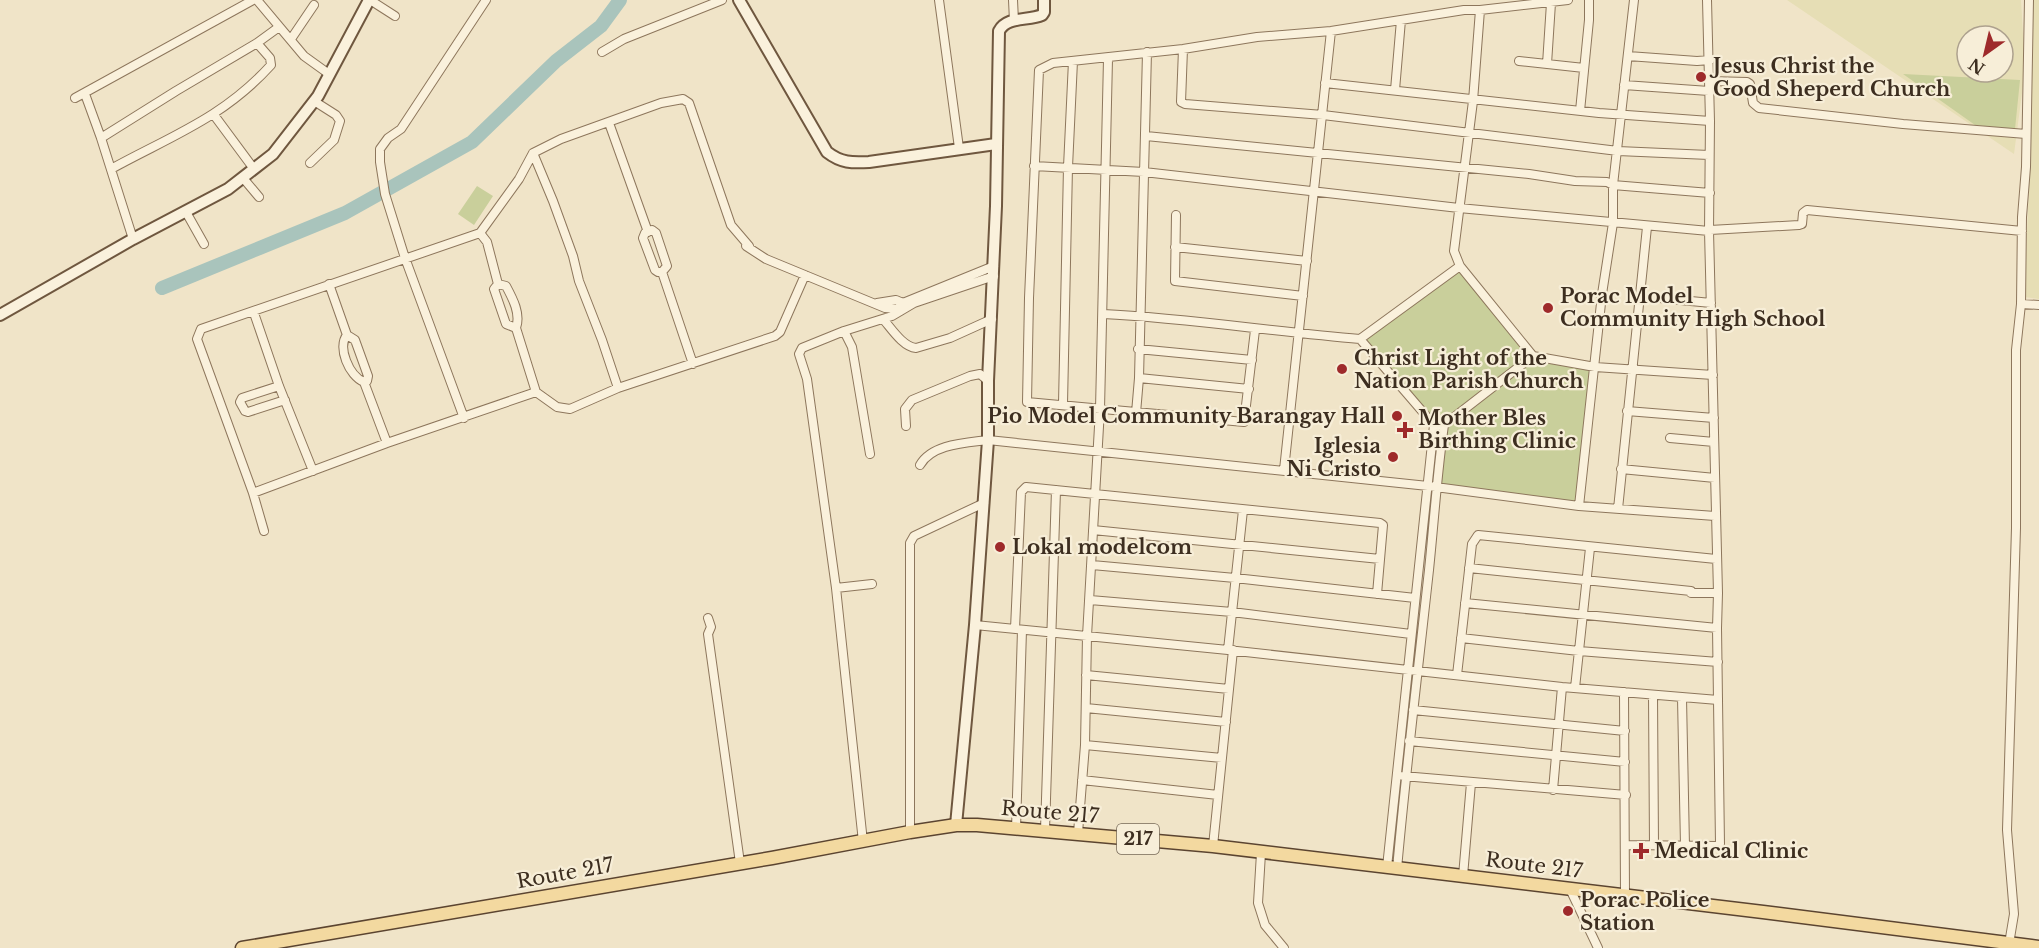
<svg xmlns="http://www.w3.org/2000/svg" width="2039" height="948" viewBox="0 0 2039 948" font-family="'Libre Baskerville',serif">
	<rect width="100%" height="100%" fill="#f0e4c8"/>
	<!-- farmland -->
	<path fill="#e6deb5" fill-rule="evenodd" d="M1787 0H2021L2025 70 2014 154ZM1967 36H2003V72H1967Z
		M2031 0H2039V299L2024 297 2030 166Z"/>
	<!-- green -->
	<path fill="#c9cf9b" d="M1903 74 2020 80 2015 129 1975 125Z
		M477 186 493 196 474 225 458 214Z
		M1460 266 1533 356 1595 367 1579 506 1435 487 1444 426 1434 425 1360 339Z"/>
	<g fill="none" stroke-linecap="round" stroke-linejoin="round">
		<!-- river -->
		<path stroke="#a9c4bc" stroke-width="14" d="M162 288 345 213 472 142 556 61 601 26 620 0"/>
		<defs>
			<path id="street" d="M257 0 304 56 329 74
				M370 0 395 16
				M939 0 959 148
				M1013 0 1014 21
				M1480 10 1473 101 1454 251 1460 266 1533 356 1595 367 1713 375
				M291 39 314 5
				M1183 49 1181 102 1185 104 1323 115 1618 151 1709 155
				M602 52 624 39 722 0
				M1628 56 1697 61 1710 60
				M1519 61 1584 68
				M1547 64 1551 3
				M1709 81 1747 82 1750 84 1753 103 1759 108 1903 124 2026 134
				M1325 83 1599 113 1710 121
				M1624 85 1709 91
				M1395 90 1401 20
				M85 94 101 138 133 239
				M75 98 253 0
				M1580 111 1589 20V0
				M214 115 254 169
				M609 123 648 232
				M1146 136 1529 174 1575 181 1607 182 1613 185 1710 193
				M101 138 176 91 257 43 279 27
				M533 153 553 201 573 256 579 281 602 340 618 388
				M310 163 334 140 340 121 336 115 314 101
				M1034 166 1144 172 1459 208 1709 231
				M111 169C171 136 223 118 271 65L270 58 257 43
				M243 178 259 197
				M186 212 204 244
				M1176 215 1175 281 1303 296
				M652 230 656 233 667 266 662 272H658L655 270 643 238 645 233Z
				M1710 230 1799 225 1802 224 1803 213 1807 210 2022 231
				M480 233 487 242 498 284 494 289 506 324 516 328 536 392 557 407 570 409 618 388 775 336 780 332 805 275
				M1175 247 1307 261
				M662 272 693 364
				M329 284 347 335 355 340 368 376 367 381 364 382 387 443
				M498 284 506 286C513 299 521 314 516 328
				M1660 298 1711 303
				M877 303 896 300 903 303
				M2021 304 2039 305
				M254 313 279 386 313 471
				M1103 314C1189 318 1274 332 1360 339L1460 266
				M883 319C891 328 903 347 916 348L950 338 992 319
				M1255 330 1244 422 1027 402 1029 298 1039 70 1053 63 1183 49 1257 37 1331 31 1464 10H1480L1568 0
				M844 331 802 348 799 354 807 379 836 588 863 842
				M347 335C337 347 349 376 364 382
				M1360 339 1434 425H1444L1533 356
				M1138 349 1252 360
				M1139 378 1249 389
				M279 386 242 398 240 402 245 411 248 412 285 400
				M1063 404 1068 167 1073 61
				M1627 411 1714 418
				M1136 413 1139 378 1147 52
				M464 418 405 258 385 194 380 162V149L388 138 401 129 486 0
				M906 426 905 409 912 400 970 376 980 374 988 381
				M1670 438 1714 442
				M870 454 852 347 844 331 892 316 914 303 994 276
				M920 465C932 444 965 443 988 440L1428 486 1579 506 1715 516
				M1621 469 1715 478
				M1284 470 1331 31
				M253 493 387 443 536 392
				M1579 506 1602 294 1613 223V185L1634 0
				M1618 509 1647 227
				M1093 530 1380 559
				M264 531 253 493 197 339 201 329 480 233 519 179 533 153 561 139 661 103 683 99 689 103 731 225 749 246H746L766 259 885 308 898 309 903 303 994 266
				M1092 565 1235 578 1415 598
				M1469 568 1691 591V593H1718
				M836 588 872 584
				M1090 600 1232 612 1411 634
				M1465 603 1717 628
				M708 618 711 627 708 634 740 863
				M975 625 1228 650 1562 687 1718 700
				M1015 629 1021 492 1026 487 1380 523 1383 525 1377 594
				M1461 638 1579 651 1718 662
				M1228 650 1243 510
				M1086 675 1229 689
				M1457 675 1472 544 1478 535 1716 559
				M1575 688 1590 548
				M1624 692 1625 896
				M1653 695 1654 845
				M1682 698 1685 846
				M1086 708 1226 722
				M1413 710 1625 731
				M1409 741 1625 762
				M1085 745 1222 758
				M1403 776 1626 795
				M1082 780 1218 795
				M1553 790 1562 687
				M1016 829 1022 630
				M1045 830 1056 490
				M910 832V543L914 536 984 503
				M1078 833 1085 745 1087 636 1100 409 1108 59
				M1626 845 1717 846 1720 844 1717 628 1718 593 1709 231 1710 121 1707 0
				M1213 846 1233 650
				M1261 853 1258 903 1265 925 1284 948
				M1387 867 1434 425
				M1397 869C1406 769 1418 670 1429 570 1434 522 1437 474 1444 425
				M1463 876 1471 783
				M1570 889 1598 948
				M2009 944 2014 914 2007 830 2016 528V350L2021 304 2022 217 2026 167 2029 0"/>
			<path id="secondary" d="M739 0 827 152C841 163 852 163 869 162L996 144
				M0 315 133 239 228 189 273 154 318 96 369 0
				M956 825 975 625 988 440V381L996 206 999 31C1007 16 1028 21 1042 15L1044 12V0"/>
			<path id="primary" d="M242 948 772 858 910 832 956 825H977L1213 846 1763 912 2039 947"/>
		</defs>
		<!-- street casing -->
		<use href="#street" stroke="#8d765c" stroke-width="10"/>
		<!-- secondary casing -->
		<use href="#secondary" stroke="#6f573f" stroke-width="14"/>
		<!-- primary casing -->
		<use href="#primary" stroke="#5b4430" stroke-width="15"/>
		<!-- street -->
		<use href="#street" stroke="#faf1dc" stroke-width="8"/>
		<!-- secondary -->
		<use href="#secondary" stroke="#faf1dc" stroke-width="10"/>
		<!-- primary -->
		<use href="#primary" stroke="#f3d9a0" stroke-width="12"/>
	</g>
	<!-- markers -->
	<g fill="#9e2a2b" stroke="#f7eed8" stroke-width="2">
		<circle cx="1701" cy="77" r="6"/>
		<circle cx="1548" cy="308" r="6"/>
		<circle cx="1342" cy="369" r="6"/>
		<circle cx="1397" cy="416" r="6"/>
		<path d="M1402 421h6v6h6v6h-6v6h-6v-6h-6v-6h6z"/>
		<circle cx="1393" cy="457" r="6"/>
		<circle cx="1000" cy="547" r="6"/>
		<path d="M1638 842h6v6h6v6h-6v6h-6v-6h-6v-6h6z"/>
		<circle cx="1568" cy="911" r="6"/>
	</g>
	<g text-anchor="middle" stroke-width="4.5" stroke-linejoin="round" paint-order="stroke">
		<!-- shield labels -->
		<rect fill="#f7eed8" stroke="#756857" stroke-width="1.5" x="1117" y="824" width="42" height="30" rx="4.5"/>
		<g font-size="18" font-weight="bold" fill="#3d2e20">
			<text x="1138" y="845">217</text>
		</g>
		<!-- poi labels -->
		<g font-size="20" font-weight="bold" fill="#3d2e20" stroke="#f7eed8" text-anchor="start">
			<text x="1713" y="73">Jesus Christ the<tspan x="1713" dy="23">Good Sheperd Church</tspan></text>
			<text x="1560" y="303">Porac Model<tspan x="1560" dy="23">Community High School</tspan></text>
			<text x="1354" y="365">Christ Light of the<tspan x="1354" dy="23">Nation Parish Church</tspan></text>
			<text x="1385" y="423" text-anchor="end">Pio Model Community Barangay Hall</text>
			<text x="1418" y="425">Mother Bles<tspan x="1418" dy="23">Birthing Clinic</tspan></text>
			<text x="1381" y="453" text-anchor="end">Iglesia<tspan x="1381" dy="23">Ni Cristo</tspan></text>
			<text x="1012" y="554">Lokal modelcom</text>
			<text x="1654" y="858">Medical Clinic</text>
			<text x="1580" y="907">Porac Police<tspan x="1580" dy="23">Station</tspan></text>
		</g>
		<!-- street labels -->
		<g font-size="20" fill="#3d2e20" stroke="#f7eed8">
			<text transform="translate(1050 812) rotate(5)" y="7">Route 217</text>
			<text transform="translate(1534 865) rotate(7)" y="7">Route 217</text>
			<text transform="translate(565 873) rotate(-10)" y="7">Route 217</text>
		</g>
	</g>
	<!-- north arrow -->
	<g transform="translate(1985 54) rotate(214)"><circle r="28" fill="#f7eed8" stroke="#ada18e" stroke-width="1.5"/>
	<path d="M0-4.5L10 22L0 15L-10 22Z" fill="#9e2a2b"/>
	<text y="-9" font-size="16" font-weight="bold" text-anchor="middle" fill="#3d2e20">N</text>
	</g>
</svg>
